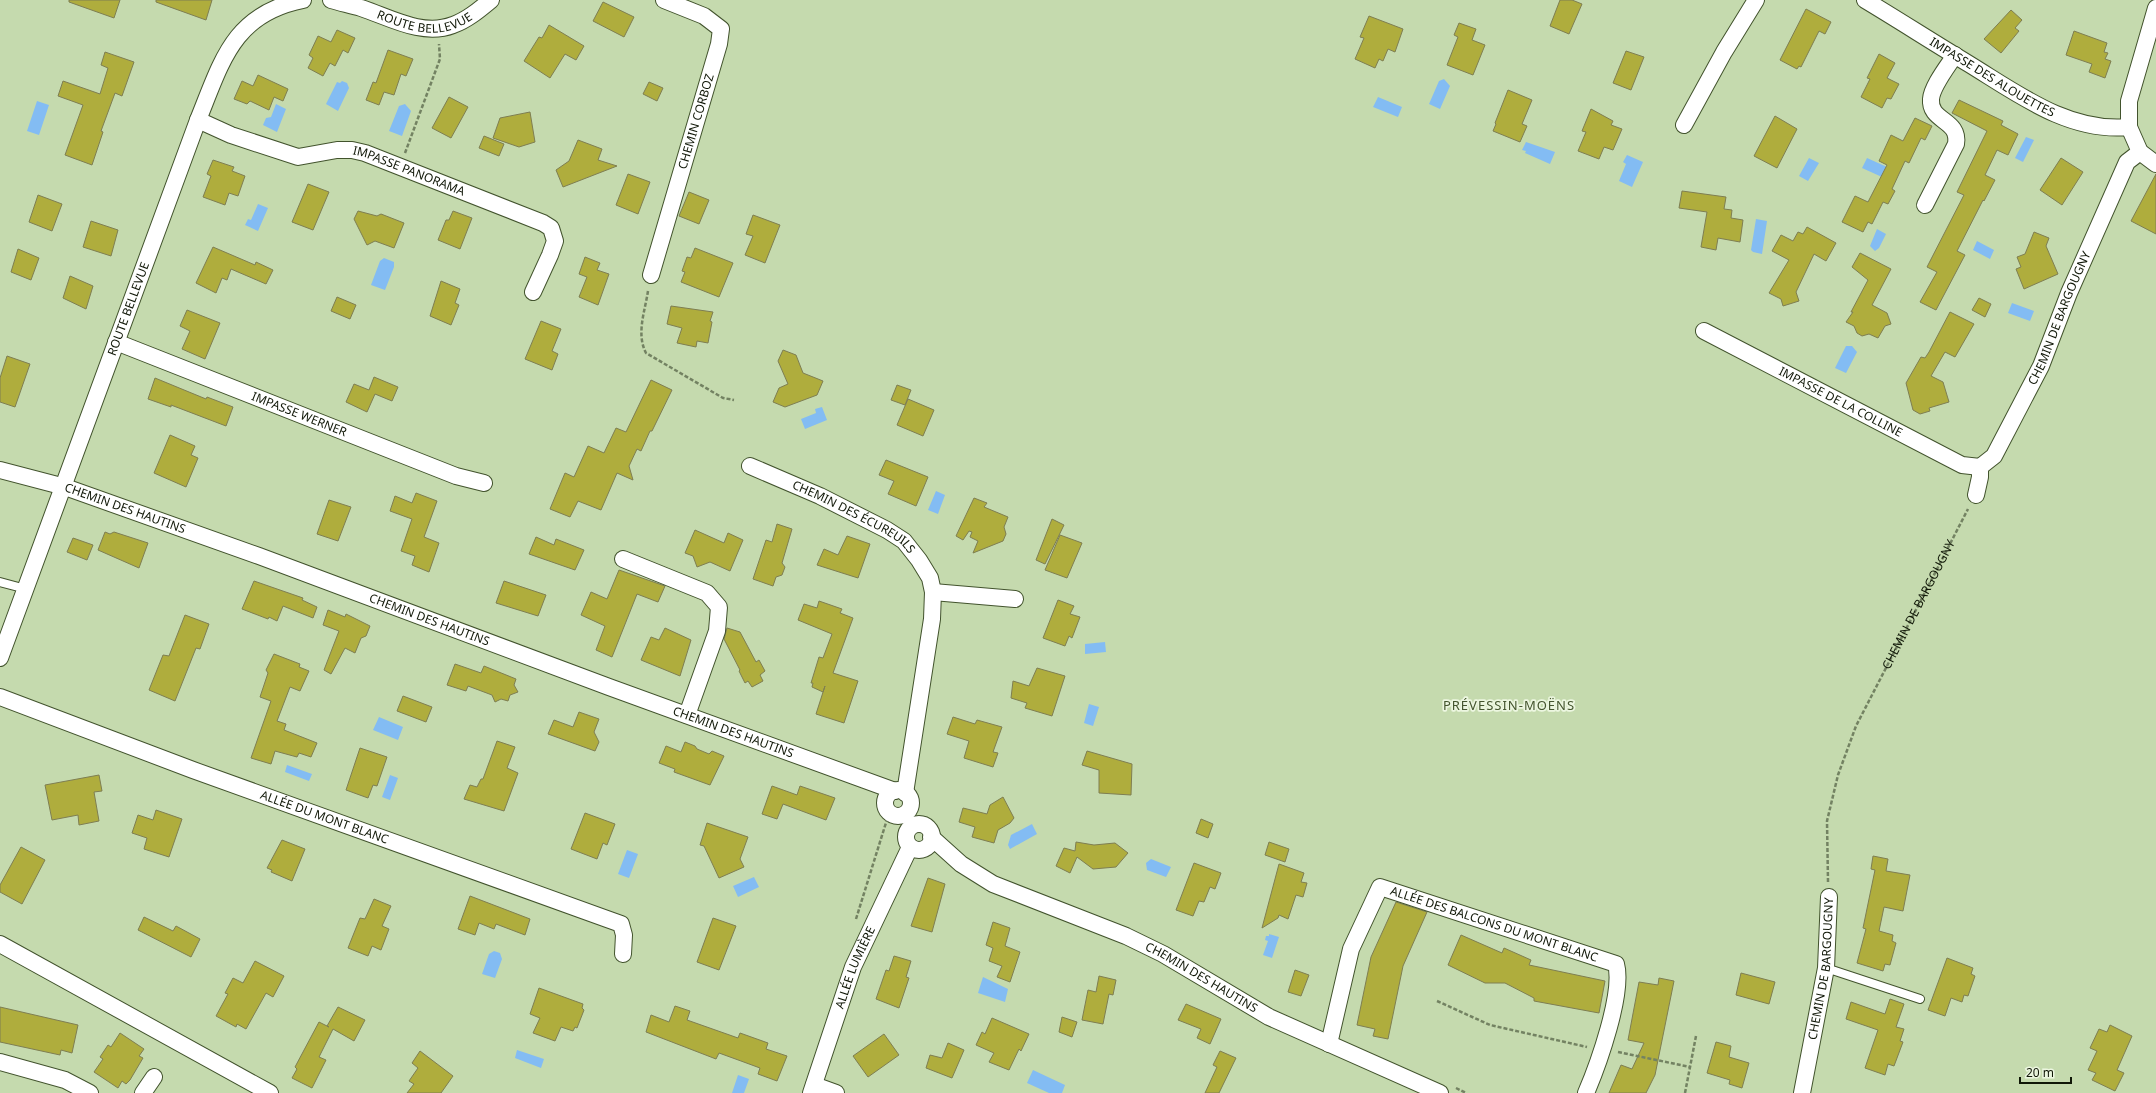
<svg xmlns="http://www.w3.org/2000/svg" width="2156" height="1093" viewBox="0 0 2156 1093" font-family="'Noto Sans',sans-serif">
	<rect width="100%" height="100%" fill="#c5daae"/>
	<!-- water -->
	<path fill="#83bcf3" d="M1444 79 1450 86 1440 109 1429 104 1439 81Z
		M342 81 347 83 349 88 338 111 326 104 337 82 340 83Z
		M1378 97 1402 107 1398 117 1373 107Z
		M37 101 49 105 39 135 27 131Z
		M276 104 286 109 277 132 263 125 266 118 271 117Z
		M405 104 411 111 402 136 389 131 399 106Z
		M2026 137 2034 140 2023 162 2015 158Z
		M1526 142 1555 152 1550 164 1525 153 1526 151 1522 150Z
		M1627 155 1643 162 1632 187 1619 181 1626 164 1623 162Z
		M1809 158 1819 163 1808 181 1799 176Z
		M1867 158 1887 167 1882 177 1862 168Z
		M258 204 268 208 258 231 245 225 248 219 251 220Z
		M1756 219 1767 221 1762 254 1753 252 1751 250Z
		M1877 229 1886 234 1879 248 1875 251 1870 246Z
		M1977 241 1994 250 1990 259 1973 250Z
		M384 258 394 262V267L385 290 371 285 380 261Z
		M2012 303 2034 311 2030 321 2008 313Z
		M1846 346H1852L1857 352 1846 373 1835 368Z
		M822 407 827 420 805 429 801 419 816 413 815 409Z
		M936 491 945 495 938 514 928 510Z
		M1105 642 1106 652 1085 654V644Z
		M1089 704 1099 707 1093 726 1084 723Z
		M379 717 403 727 398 740 373 730Z
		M287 765 312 774 309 781 285 772Z
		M390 775 398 778 390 800 382 797Z
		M1032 824 1037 834 1010 849 1008 845 1011 835Z
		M627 850 638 854 629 878 618 874Z
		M1151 859 1171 867 1166 877 1147 870 1146 863Z
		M754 877 759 887 738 897 733 886Z
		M1269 934 1279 937 1272 958 1263 955 1268 941 1265 940 1266 936H1269Z
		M494 951 500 953 502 959 495 978 482 974 489 954Z
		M983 977 1008 989 1005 1002 978 993Z
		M517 1050 544 1059 541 1068 515 1058Z
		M1033 1070 1065 1085 1062 1093H1049L1027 1083Z
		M738 1075 749 1079 744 1093H732Z"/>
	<!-- building -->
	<path fill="#afad3d" stroke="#7e7e52" d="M69 0H120L114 18 69 2Z
		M156 0H212L206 20 156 2Z
		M1560 0H1572L1582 4 1569 34 1550 26Z
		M603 2 634 17 624 37 593 21Z
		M1806 9 1831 22 1825 34 1819 31 1801 67 1799 66 1797 69 1780 60Z
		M2011 10 2022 20 2015 28 2019 31 2001 53 1984 39Z
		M1369 16 1403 29 1395 52 1388 49 1383 61 1379 59 1375 68 1355 59 1364 38 1360 37Z
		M1459 23 1476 29 1472 40 1485 45 1473 75 1447 65 1458 37 1454 35Z
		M549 25 584 46 576 60 565 54 550 78 524 61 539 37 542 38Z
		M337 30 355 38 348 53 343 50 335 66 330 63 323 76 308 68 313 58 309 55 318 36 331 42Z
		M2074 31 2107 43 2104 52 2108 53 2105 59 2111 61 2105 78 2089 72 2092 64 2066 55Z
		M388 50 413 59 406 76 401 74 394 95 384 92 379 105 366 100 373 82 376 83Z
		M1626 51 1644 57 1631 90 1613 83Z
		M105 52 134 62 122 96 115 93 101 131 103 132 92 165 65 155 83 105 58 96 63 81 100 94 108 68 101 65Z
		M1879 54 1895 63 1887 78 1899 84 1891 99 1887 98 1882 108 1861 97 1870 79 1867 78Z
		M258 75 288 89 283 101 274 97 269 110 250 101 247 104 234 99 242 81 253 86Z
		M649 82 663 88 657 101 643 94Z
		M1508 90 1532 100 1522 124 1527 126 1520 142 1493 131 1496 124 1495 123Z
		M449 97 468 107 451 138 432 128Z
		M1959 100 2003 121 2001 125 2018 134 2008 155 1997 150 1985 175 1995 180 1984 201 1983 200 1957 251 1965 255 1936 310 1920 302 1937 272 1927 267 1964 195 1957 192 1987 131 1952 113Z
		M1591 109 1613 121 1611 125 1622 129 1613 150 1604 147 1599 159 1578 151 1586 132 1582 131Z
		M530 112 535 142 519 147 493 138 500 118Z
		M1775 116 1797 129 1777 168 1754 156Z
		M1915 118 1932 126 1925 140 1921 138 1909 163 1905 161 1892 189 1895 191 1888 204 1883 202 1872 224 1868 222 1863 232 1842 222 1855 196 1868 202 1887 165 1879 161 1891 135 1903 141Z
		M484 136 504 144 499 156 479 148Z
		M578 140 602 149 598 160 617 166 563 187 556 170 569 161Z
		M2061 158 2083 172 2062 205 2040 190Z
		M213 160 234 167 232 171 245 176 238 196 229 193 225 205 203 197 211 176 207 174Z
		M628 174 650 182 638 214 616 205Z
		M2156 174V234L2131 221Z
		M308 184 329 192 313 230 292 222Z
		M1682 191 1726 197 1724 209 1732 210 1731 218 1743 220 1740 242 1718 238 1716 250 1701 247 1707 212 1679 208Z
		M689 192 709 200 699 224 679 216Z
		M38 195 62 204 52 231 29 222Z
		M358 211 377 216 381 214 404 223 394 248 375 241 367 245 354 219Z
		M453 211 472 218 460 249 438 240 446 220H449Z
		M753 215 780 225 765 263 745 255 753 236 746 234Z
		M91 221 118 230 111 256 83 247Z
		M1807 227 1836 243 1826 261 1814 254 1796 292 1799 301 1783 306 1781 299 1769 293 1789 260 1772 251 1781 235 1793 241 1798 232 1803 234Z
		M2034 232 2049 238 2046 246 2058 274 2024 289 2016 269 2021 267 2017 257 2025 254Z
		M213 247 255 265 256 262 273 270 266 284 231 269 227 280 222 278 216 293 196 283Z
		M695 248 733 263 719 297 681 282 685 272 682 271 687 257 691 258Z
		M18 249 39 258 31 280 11 272Z
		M1860 253 1891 269 1872 305 1887 313 1891 324 1885 326 1878 338 1869 334 1862 336 1857 333 1854 326 1846 322 1853 312H1851L1868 280 1852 267Z
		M585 257 600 263 597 270 609 274 598 305 579 297 587 277 579 274Z
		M70 276 93 286 86 309 63 298Z
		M441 281 460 289 455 303 459 305 451 325 430 316Z
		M337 297 356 305 350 319 331 311Z
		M1979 298 1991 304 1985 317 1972 310Z
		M671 306 713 312 710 321 712 322 708 343 697 341 696 347 677 343 682 328 667 324Z
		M187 310 220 323 205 359 182 349 190 331 180 326Z
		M1950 312 1974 324 1955 357 1945 352 1931 376 1943 382 1949 402 1929 408 1930 411 1920 414 1913 410 1906 383 1921 357 1925 358 1929 352Z
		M541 321 561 329 552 351 558 354 552 370 525 359Z
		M783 350 796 355 803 373 823 381 817 395 785 407 773 402 779 388 788 384 778 361Z
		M7 356 30 364 15 407 0 402V378Z
		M374 377 398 387 392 401 375 394 367 412 346 402 354 384 369 390Z
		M155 378 206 399 207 397 233 407 226 426 171 405V407L148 399Z
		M651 380 672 390 652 431H650L641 451 637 449 629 466 633 480 617 473 601 510 578 501 570 517 550 509 565 473 574 477 588 446 604 453 616 428 626 432Z
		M897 385 911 390 905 405 891 400Z
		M908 399 934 410 923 436 897 425Z
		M170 435 195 446 191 455 198 458 186 487 154 473Z
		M886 460 928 477 916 506 888 494 894 481 879 475Z
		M416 493 437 501 424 537 439 543 429 572 412 565 415 556 401 551 412 519 390 511 395 496 412 503Z
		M974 498 987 503 984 507 1008 517 1004 527 1006 534 1003 541 973 553 978 541 970 537 972 532 969 531 963 540 956 536Z
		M329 500 351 507 338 541 317 534Z
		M1052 519 1064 525 1045 564 1036 560Z
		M777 524 792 529 782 563 785 567 782 575 776 577 773 586 753 579 766 540 772 542Z
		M695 530 724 543 728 533 743 540 730 571 710 562 697 567 693 556 685 553Z
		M105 532 110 534 114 532 148 543 139 568 98 550Z
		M1060 535 1082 543 1067 578 1045 570Z
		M847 536 870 544 858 578 817 565 824 549 838 555Z
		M536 537 554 545 556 539 584 550 575 570 529 554Z
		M73 538 93 545 87 560 67 552Z
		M619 570 665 586 658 602 637 594 612 657 596 650 605 626 581 615 591 592 607 599Z
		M254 581 303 598 302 600 317 607 313 618 283 606 277 621 269 617 268 619 242 609Z
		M504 581 546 595 538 616 496 603Z
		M1058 600 1074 606 1070 614 1080 617 1072 638 1069 636 1065 646 1043 638Z
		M819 601 842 609 840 613 853 618 833 673 858 681 844 723 816 714 825 686 823 692 812 687 813 683H811L819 657 823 658 832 634 798 620 804 604 817 608Z
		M328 610 345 617 346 614 370 626 366 636 361 638 355 653 345 648 331 674 324 670 339 631 323 625Z
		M185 615 209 624 200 649 196 648 175 701 149 690 163 655 169 656Z
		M665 628 691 640 680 676 641 660 651 637 659 640Z
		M727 628 740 632 756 662 759 660 765 671 760 675 763 681 752 687 748 681 745 683 739 671 740 670 724 639Z
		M274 654 300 664 299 667 309 671 300 691 290 687 277 721 286 724 284 730 317 743 311 757 299 753 297 757 275 751 271 764 251 758 271 701 260 697 268 673 266 670Z
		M455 664 481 673 484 666 516 679 514 685 518 692 510 695 508 701 501 699 495 702 492 695 468 686 466 691 447 685Z
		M1037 668 1065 676 1052 716 1025 708 1027 703 1011 698 1013 681 1029 686Z
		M403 696 432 707 426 722 397 711Z
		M579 712 599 719 594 732 599 742 595 751 548 734 554 720 573 727Z
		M953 717 975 724 977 720 1002 727 993 752 998 753 993 767 964 758 969 741 947 734Z
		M497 741 515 747 507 768 518 773 504 811 464 799 470 785 477 787 481 779H483Z
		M685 742 695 746 697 749 709 754 712 751 724 756 710 785 674 772 675 769 659 763 666 746 681 752Z
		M360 748 387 757 377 786 373 785 368 798 346 790Z
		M1087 751 1132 764 1131 795 1099 793V770L1082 765Z
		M99 775 102 791 94 792 99 821 79 825 78 815 52 820 45 785Z
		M772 786 797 795 800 786 835 798 826 820 783 804 777 819 762 814Z
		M1003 797 1014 818 1010 823 998 830 994 843 972 837 975 827 959 822 963 808 987 814 990 805Z
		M156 810 182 819 169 857 144 849 147 838 132 833 138 815 153 820Z
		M585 813 615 824 607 845 603 843 597 859 571 849Z
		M1201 819 1213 824 1208 838 1196 833Z
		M707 823 748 837 740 859 744 867 719 878 704 846 700 845Z
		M282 840 305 849 292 881 271 872 272 870 267 868Z
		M1076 842 1094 845 1115 843 1128 853 1116 867 1093 869 1077 857 1070 873 1056 866 1064 848 1075 851Z
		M1269 842 1289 849 1285 862 1265 855Z
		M21 847 45 860 22 904 0 892V885Z
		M1873 856 1888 859 1886 871 1910 875 1903 911 1884 907 1879 931 1893 935 1892 941 1896 943 1890 965 1885 964 1883 971 1857 963 1866 929 1863 928 1875 870 1871 869Z
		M1194 863 1221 873 1215 889 1210 887 1204 902 1199 901 1193 916 1176 910Z
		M1279 864 1304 873 1301 882 1307 883 1303 897 1296 895 1288 919 1279 915 1278 918 1262 928Z
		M928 878 945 884 932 932 911 926Z
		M470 896 530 919 525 935 496 924 494 929 479 923 475 935 458 929Z
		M374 899 391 906 382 926 389 929 381 950 372 946 368 956 348 948 360 918 365 919Z
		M1396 902 1427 912 1403 966 1388 1039 1373 1036 1375 1029 1357 1025 1371 957Z
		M144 917 173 931 176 926 200 939 191 957 138 930Z
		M713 918 736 926 719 970 697 962Z
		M993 922 1010 928 1005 946 1020 952 1010 982 997 977 1002 966 989 961 993 948 986 945Z
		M1461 935 1502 953 1504 948 1531 960 1529 965 1605 981 1599 1013 1534 1001V998L1505 983H1485L1448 965Z
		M894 956 911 961 906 977 909 978 899 1008 876 999 886 970 889 971Z
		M1947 958 1973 968 1971 974 1975 976 1968 996 1964 995 1962 1002 1951 998 1945 1016 1928 1010Z
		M255 961 284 976 273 997 266 993 246 1029 237 1024 236 1027 216 1016 228 994 225 993 233 978 243 983Z
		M1295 970 1309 975 1301 996 1288 992Z
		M1741 973 1775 982 1769 1004 1736 995Z
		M1099 976 1116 980 1113 995 1109 994 1103 1024 1082 1020 1088 990 1096 992Z
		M1659 978 1674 981 1655 1075 1646 1093H1609L1621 1065 1632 1069 1644 1043 1628 1040 1639 982 1658 985Z
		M539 988 583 1004 582 1008 584 1010 577 1028 575 1027 573 1031 561 1027 555 1041 533 1033 540 1018 530 1014Z
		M1890 999 1904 1004 1896 1027 1904 1029 1900 1041 1903 1042 1894 1066 1888 1064 1885 1075 1865 1068 1878 1030 1846 1019 1851 1002 1885 1014Z
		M1186 1004 1221 1019 1210 1044 1197 1038 1201 1029 1178 1020Z
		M675 1006 690 1011 687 1020 738 1038 740 1033 768 1043 766 1049 787 1056 777 1081 758 1074 760 1068 741 1061 719 1053 716 1059 646 1032 651 1015 669 1022Z
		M0 1007 78 1025 72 1053 61 1050 60 1055 0 1042Z
		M338 1007 365 1020 354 1041 333 1029 319 1057 326 1060 312 1088 292 1078 297 1069 295 1067 319 1022 329 1027 327 1026Z
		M1062 1017 1077 1022 1072 1037 1059 1032Z
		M992 1018 1029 1034 1021 1051 1019 1049 1009 1070 989 1062 994 1053 976 1045 982 1032 985 1034Z
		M2110 1025 2132 1036 2117 1070 2124 1073 2115 1091 2092 1080 2096 1073 2088 1070 2097 1051 2090 1048 2099 1029 2107 1032Z
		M120 1033 144 1049 139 1056 143 1058 130 1080 126 1084 122 1081 118 1088 94 1072 103 1059 100 1057 108 1045 111 1047Z
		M884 1034 899 1055 868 1077 853 1056Z
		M1716 1042 1731 1046 1729 1057 1749 1063 1742 1088 1729 1084 1730 1080 1707 1073Z
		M948 1043 964 1050 952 1078 926 1068 930 1055 942 1058Z
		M420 1051 453 1076 441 1093H407L414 1084 409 1081 418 1068 412 1063Z
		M1220 1051 1236 1058 1219 1093H1205L1217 1067 1213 1065Z"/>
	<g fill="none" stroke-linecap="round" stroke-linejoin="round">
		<defs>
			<path id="lane" d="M0 582 26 589
				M1826 968 1920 999"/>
			<g id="street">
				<path id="s2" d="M331 0C341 3 351 5 361 8 389 17 422 37 453 25 467 20 479 10 491 0"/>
				<path id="s3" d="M1865 0C1900 21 1934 43 1969 64 2018 94 2069 133 2129 127"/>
				<path d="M2156 8 2129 101V127L2140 152 2156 164"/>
				<path id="s4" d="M198 120 231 135 298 157 337 150H352L365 153 543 223 551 228 555 241 550 255 533 292"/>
				<path d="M1684 125 1724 52 1756 0"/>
				<path d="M1925 205 1956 144C1960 119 1929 122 1931 99 1932 86 1948 66 1955 55"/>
				<path id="s5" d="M651 275 719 44 721 29 704 16 664 0"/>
				<path id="s6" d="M1704 331 1962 465 1980 467"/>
				<path id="s7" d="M116 342 456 476 484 483"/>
				<path id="s8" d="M750 466 820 496 887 530 904 541 919 560 930 578 933 592 932 619 905 793"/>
				<path id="s9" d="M0 470 65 487 259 556 609 687 895 791"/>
				<path id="s10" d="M1976 495 1980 477V467L1994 456 2041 366 2069 293 2127 162 2140 152"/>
				<path d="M623 559 707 593 719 607 717 631 687 715"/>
				<path d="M933 592 1015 599"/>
				<path id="s11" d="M0 658 198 120C222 61 233 14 303 0"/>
				<path id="s12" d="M0 697 193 770 607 919 621 924 624 935 623 954"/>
				<circle cx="898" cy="803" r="13"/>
				<circle cx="919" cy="837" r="13"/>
				<path id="s13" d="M931 837 961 864 993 884 1126 936 1163 954 1269 1017 1440 1093"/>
				<path d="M0 944 270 1093"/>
				<path id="s14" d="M1329 1044 1351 949 1380 887 1616 964C1624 993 1598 1065 1586 1093"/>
				<path d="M0 1062 65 1080 90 1093"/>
				<path d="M814 1085 836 1093"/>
				<path d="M143 1093 154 1077"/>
				<path id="s15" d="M811 1093 853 967 910 847"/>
				<path id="s16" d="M1802 1093 1826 968 1829 897"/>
			</g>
		</defs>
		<!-- lane casing -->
		<use href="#lane" stroke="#42532d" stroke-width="10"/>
		<!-- street casing -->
		<use href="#street" stroke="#42532d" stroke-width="18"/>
		<!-- path -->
		<g stroke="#738262" stroke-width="2.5" stroke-dasharray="4 2" stroke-linecap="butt">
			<path d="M405 153 440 59 439 44"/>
			<path d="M648 291C645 311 636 334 646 353L723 398 734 400"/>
			<path id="s1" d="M1828 882 1827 821 1838 775 1856 726 1968 509"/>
			<path d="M856 919 889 813"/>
			<path d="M1437 1001 1490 1025 1587 1047"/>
			<path d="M1618 1052 1690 1067"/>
			<path d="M1456 1088 1466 1093"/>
			<path d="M1685 1093 1696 1036"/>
		</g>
		<!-- lane -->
		<use href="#lane" stroke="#fff" stroke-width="8"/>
		<!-- street -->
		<use href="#street" stroke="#fff" stroke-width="16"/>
	</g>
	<g text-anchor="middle" stroke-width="3.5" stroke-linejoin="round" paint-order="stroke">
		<!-- street labels -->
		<g font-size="12" fill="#101707" stroke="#ecf6e0">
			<text dy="4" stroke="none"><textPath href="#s2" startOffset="98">ROUTE BELLEVUE</textPath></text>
			<text dy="4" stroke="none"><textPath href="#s3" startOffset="149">IMPASSE DES ALOUETTES</textPath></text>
			<text dy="4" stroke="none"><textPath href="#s5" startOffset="160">CHEMIN CORBOZ</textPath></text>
			<text dy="4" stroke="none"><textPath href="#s4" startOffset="222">IMPASSE PANORAMA</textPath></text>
			<text dy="4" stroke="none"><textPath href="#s11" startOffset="372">ROUTE BELLEVUE</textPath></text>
			<text dy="4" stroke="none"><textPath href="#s10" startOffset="199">CHEMIN DE BARGOUGNY</textPath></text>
			<text dy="4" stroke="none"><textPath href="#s6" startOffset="154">IMPASSE DE LA COLLINE</textPath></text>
			<text dy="4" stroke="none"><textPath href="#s7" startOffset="197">IMPASSE WERNER</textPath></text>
			<text dy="4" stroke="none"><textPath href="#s9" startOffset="131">CHEMIN DES HAUTINS</textPath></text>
			<text dy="4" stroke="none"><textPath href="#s8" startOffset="116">CHEMIN DES ÉCUREUILS</textPath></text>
			<text dy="4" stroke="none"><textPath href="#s1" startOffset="297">CHEMIN DE BARGOUGNY</textPath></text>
			<text dy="4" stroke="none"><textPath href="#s9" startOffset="455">CHEMIN DES HAUTINS</textPath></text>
			<text dy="4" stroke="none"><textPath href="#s9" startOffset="779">CHEMIN DES HAUTINS</textPath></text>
			<text dy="4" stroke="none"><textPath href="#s12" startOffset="346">ALLÉE DU MONT BLANC</textPath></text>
			<text dy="4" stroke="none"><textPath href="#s14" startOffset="286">ALLÉE DES BALCONS DU MONT BLANC</textPath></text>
			<text dy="4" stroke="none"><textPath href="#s15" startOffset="133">ALLÉE LUMIÈRE</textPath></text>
			<text dy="4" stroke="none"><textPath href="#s16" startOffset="126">CHEMIN DE BARGOUGNY</textPath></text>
			<text dy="4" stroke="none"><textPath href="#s13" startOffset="307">CHEMIN DES HAUTINS</textPath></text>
		</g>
		<!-- neighbourhood labels -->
		<g font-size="13" letter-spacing="1" fill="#44552e" stroke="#ecf6e0">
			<text x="1509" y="710">PRÉVESSIN-MOËNS</text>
		</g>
	</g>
	<!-- scale -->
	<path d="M2020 1077v6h51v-6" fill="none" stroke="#101707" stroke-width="2"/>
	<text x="2026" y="1077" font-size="12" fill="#101707" stroke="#ecf6e0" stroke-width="3" paint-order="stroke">20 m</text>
</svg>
